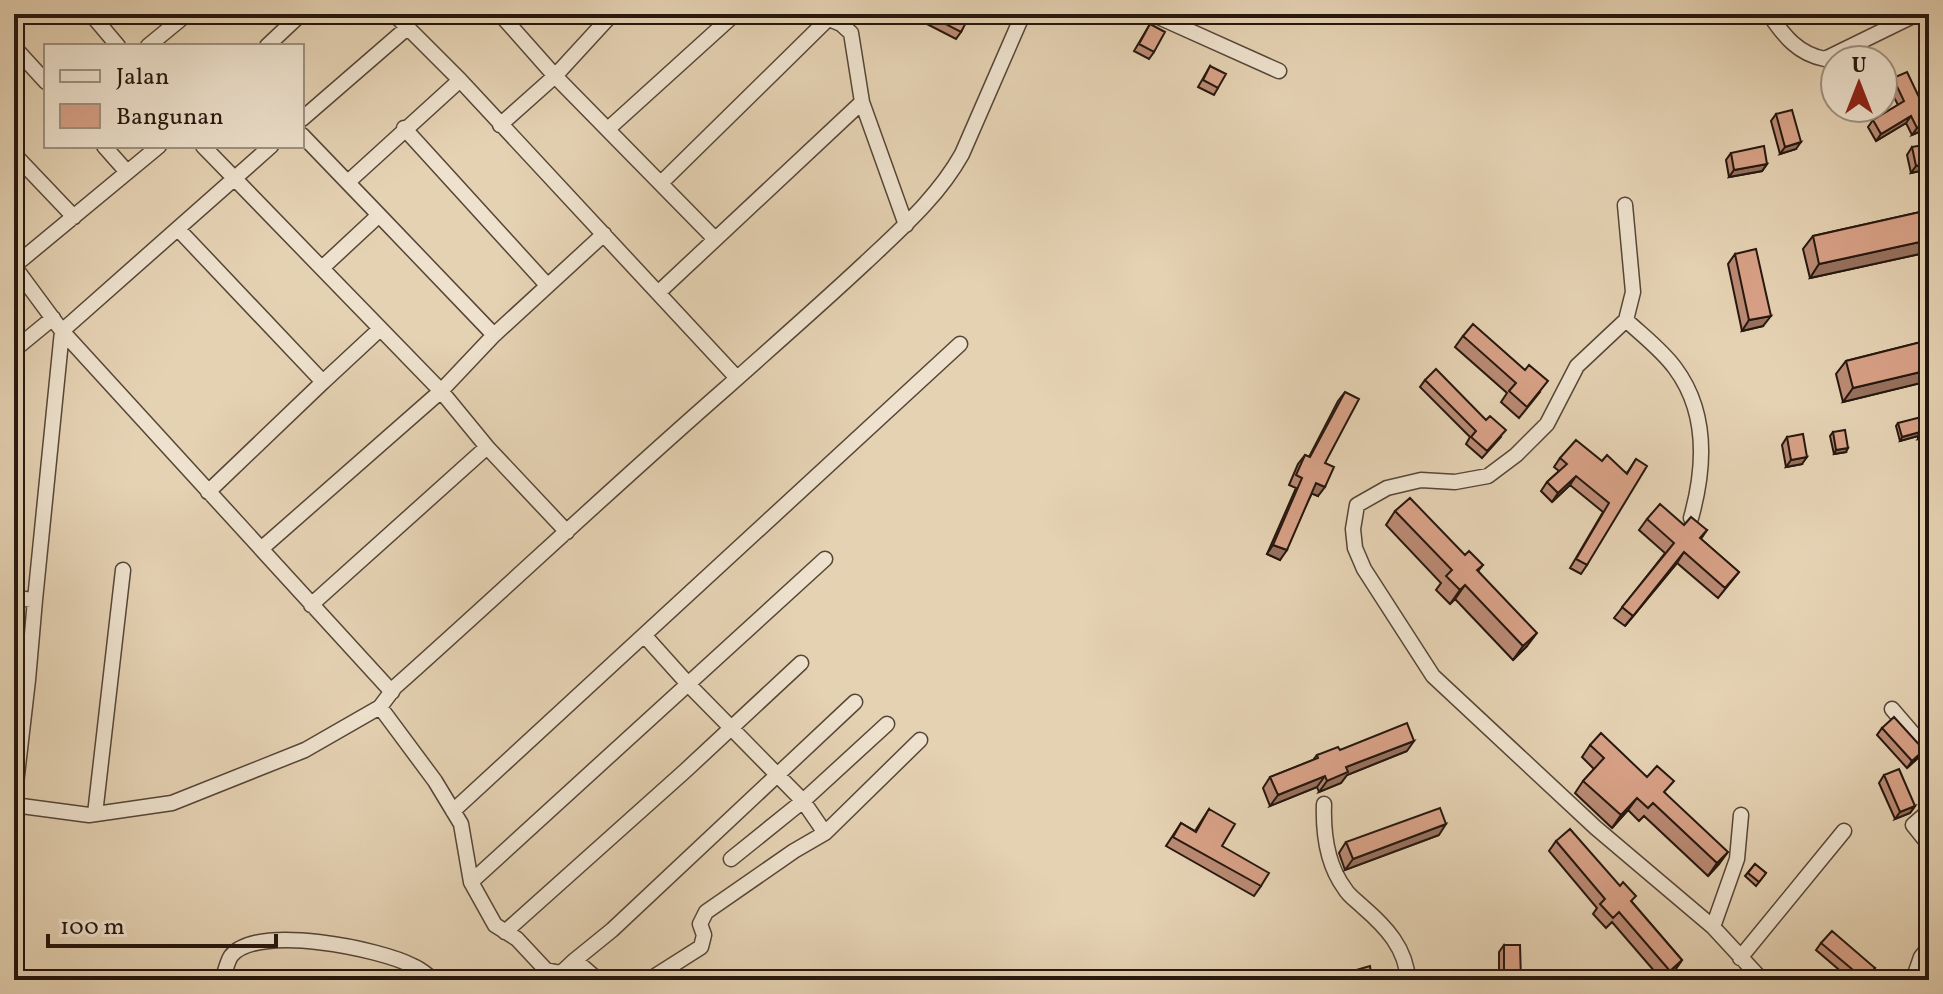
<svg xmlns="http://www.w3.org/2000/svg" width="1943" height="994" viewBox="0 0 1943 994" font-family="Vollkorn,serif">
	<rect width="100%" height="100%" fill="#e5d2b3"/>
	<filter id="stains"><feTurbulence type="fractalNoise" baseFrequency=".0025" numOctaves="4"/><feColorMatrix values="0 0 0 0 .2 0 0 0 0 .09 0 0 0 0 .02 0 0 0 .5 -.17"/></filter>
	<radialGradient id="worn" r=".72"><stop offset=".6" stop-color="#630" stop-opacity="0"/><stop offset="1" stop-color="#630" stop-opacity=".3"/></radialGradient>
	<g fill="none" stroke-linecap="round" stroke-linejoin="round">
		<defs>
			<path id="street" d="M91 14 118 46
				M394 14 460 80 737 378
				M500 14 555 76 715 239
				M817 14 841 24 851 33 862 102 906 225
				M1152 14 1279 71
				M1769 14C1784 36 1798 54 1825 59L1917 14
				M148 46 187 14
				M267 46 301 14
				M14 47 46 82
				M302 119 407 28
				M500 125 555 76 612 14
				M404 128 547 285
				M608 129 735 14
				M302 135 379 215 322 268
				M104 146 127 172
				M159 146 14 266 62 331 392 692
				M203 146 441 391 487 447 567 532
				M14 154 74 217
				M348 182 460 80
				M661 183 828 19
				M1625 205 1633 292 1626 320
				M379 215 494 335
				M178 229 323 382 380 329
				M659 292 862 102
				M14 350 53 318
				M208 492 323 382
				M1691 518C1705 468 1708 412 1675 368 1662 350 1642 335 1626 320L1577 366 1547 424 1516 455 1488 476 1455 482 1421 480 1387 488 1357 505 1353 529 1355 548 1364 569 1433 676 1596 828 1713 927 1762 980
				M261 549 441 391 494 335 604 234
				M14 598 35 600 62 331 271 146
				M311 605 487 447
				M644 635 688 684 803 801 825 833
				M380 707 435 781 461 824 471 882 495 925 517 939 546 970 561 973 575 960 598 980
				M1892 709 1929 752
				M14 801 28 680 35 600
				M1324 804C1323 833 1327 865 1345 889 1349 896 1357 901 1363 907 1386 927 1406 948 1408 980
				M14 805 89 815 172 803 305 750 380 707 395 687C506 588 614 486 725 389 772 347 819 306 865 263 901 229 938 197 962 154L1023 14
				M453 811 960 344
				M1929 811 1913 825 1929 845
				M95 814 123 570
				M731 859 803 801 887 724
				M471 882 825 559
				M1713 927 1737 859 1741 815
				M505 932 685 771 801 663
				M1740 958 1844 831
				M575 960 612 930 855 702
				M222 980C225 973 227 962 231 956 257 923 381 949 413 966 421 969 427 975 434 980
				M649 980 701 947 704 935 700 924 706 912 794 851 825 833 920 740
				M1913 980 1921 957 1929 947"/>
		</defs>
		<!-- street casing -->
		<use href="#street" stroke="#564637" stroke-width="17"/>
		<!-- street -->
		<use href="#street" stroke="#eee2ce" stroke-width="14"/>
	</g>
	<!-- wall -->
	<path fill="#ba8a74" stroke="#26170e" stroke-width="2" d="M927 14H969L961 32 956 39 923 22Z
		M1150 24 1154 52 1149 59 1134 51Z
		M1210 66 1218 88 1214 95 1198 87Z
		M1893 78 1926 129 1912 135 1906 123 1876 141 1868 127 1873 120 1898 105 1888 85Z
		M1776 114 1796 149 1780 154 1771 121Z
		M1912 147 1929 169 1911 173 1907 155Z
		M1731 153 1767 164 1762 171 1729 177 1726 160Z
		M1929 210V252L1810 278 1803 249 1813 236Z
		M1735 254 1763 326 1742 331 1728 264Z
		M1463 336 1540 392 1519 418 1501 402 1507 393 1455 347Z
		M1929 340V381L1843 402 1836 374 1846 361Z
		M1425 380 1501 437 1482 458 1466 444 1470 437 1420 387Z
		M1345 392 1325 463 1318 496 1312 493 1280 560 1267 554 1296 488 1289 485 1298 464 1305 455 1309 457 1338 401Z
		M1898 423 1929 436 1918 439V436L1900 441 1896 426Z
		M1833 432 1846 452 1834 454 1830 436Z
		M1787 437 1802 464 1786 467 1782 445Z
		M1560 458 1602 461 1627 473 1636 459 1587 565 1581 574 1570 568 1603 512 1570 485 1552 502 1541 491 1547 482 1559 471 1554 467Z
		M1395 511 1465 555 1483 565 1478 571 1527 646 1513 660 1455 599 1450 604 1436 590 1441 583 1386 525Z
		M1647 519 1684 525 1707 530 1701 539 1739 572 1718 598 1677 563 1625 626 1614 618 1665 553 1639 530Z
		M1882 728 1919 757 1907 768 1877 735Z
		M1590 745 1665 793 1719 864 1708 876 1644 816 1639 821 1628 810 1612 828 1575 793 1583 781 1594 769 1582 757Z
		M1340 750 1407 751 1347 775 1341 783 1319 792 1317 787 1270 806 1263 788 1270 777 1313 760 1317 755Z
		M1884 775 1915 806 1910 813 1895 819 1879 783Z
		M1209 809 1222 846 1261 886 1254 896 1166 846 1181 823 1195 831Z
		M1439 835 1345 870 1339 853 1346 842Z
		M1556 841 1632 902 1682 960 1675 970 1664 980H1662L1612 922 1606 928 1593 914 1597 908 1549 851Z
		M1755 864 1766 873 1756 886 1745 876Z
		M1821 943 1875 968 1866 980H1851L1816 950Z
		M1504 945 1521 980H1499V952Z
		M1353 971 1372 980H1347Z"/>
	<!-- shaded-wall -->
	<path fill="#97715e" stroke="#26170e" stroke-width="2" d="M1911 116 1906 123 1876 141 1881 134Z
		M1929 123 1926 129 1912 135 1917 128Z
		M1801 142 1796 149 1780 154 1785 147Z
		M1929 163V169L1911 173 1916 166Z
		M1767 164 1762 171 1729 177 1734 170Z
		M1929 240V252L1810 278 1819 264Z
		M1771 316 1763 326 1742 331 1749 320Z
		M1929 370V381L1843 402 1853 388Z
		M1920 432 1918 436 1900 441 1902 437Z
		M1929 433V436L1918 439 1921 435Z
		M1848 448 1846 452 1834 454 1836 450Z
		M1807 457 1802 464 1786 467 1791 460Z
		M1576 476 1570 485 1552 502 1558 493Z
		M1316 483 1325 487 1318 496 1310 493Z
		M1273 545 1287 550 1280 560 1267 554Z
		M1684 552 1677 563 1625 626 1633 616Z
		M1465 585 1455 599 1450 604 1460 590Z
		M1537 633 1527 646 1513 660 1523 646Z
		M1414 741 1407 751 1347 775 1341 783 1319 792 1327 781 1346 767Z
		M1924 750 1919 757 1907 768 1912 761Z
		M1325 776 1317 787 1270 806 1278 795Z
		M1637 798 1628 810 1612 828 1621 815Z
		M1915 806 1910 813 1895 819 1900 812Z
		M1446 824 1439 835 1345 870 1353 859Z
		M1728 852 1719 864 1708 876 1717 863Z
		M1682 960 1675 970 1664 980 1670 971Z"/>
	<!-- building -->
	<path fill="#d8a187" stroke="#26170e" stroke-width="2" d="M929 14H969L970 15 961 32 928 15Z
		M1150 24 1165 32 1154 52 1139 44Z
		M1210 66 1226 74 1218 88 1203 80Z
		M1907 72 1929 118V123L1917 128 1911 116 1881 134 1873 120 1904 101 1893 78Z
		M1792 110 1801 142 1785 147 1776 114Z
		M1929 144V163L1916 166 1912 147Z
		M1764 146 1767 164 1734 170 1731 153Z
		M1929 210V240L1819 264 1813 236Z
		M1756 249 1771 316 1749 320 1735 254Z
		M1473 324 1525 370 1529 365 1548 381 1527 407 1509 391 1516 383 1463 336Z
		M1929 340V370L1853 388 1846 361Z
		M1436 369 1486 420 1490 416 1506 430 1487 451 1471 437 1476 431 1425 380Z
		M1345 392 1359 399 1325 463 1334 467 1325 487 1316 483 1287 550 1273 545 1302 478 1296 475 1305 455 1310 457Z
		M1929 415V433L1921 435 1920 432 1902 437 1898 423Z
		M1845 430 1848 448 1836 450 1833 432Z
		M1803 434 1807 457 1791 460 1787 437Z
		M1576 440 1602 461 1607 455 1627 474 1636 459 1647 466 1587 565 1576 559 1609 503 1576 476 1558 493 1547 482 1567 464 1560 458Z
		M1410 498 1465 555 1469 551 1483 565 1477 570 1537 633 1523 646 1465 585 1460 590 1446 576 1452 570 1395 511Z
		M1660 504 1684 525 1691 517 1707 530 1700 538 1739 572 1725 588 1684 552 1633 616 1622 607 1674 543 1647 519Z
		M1894 717 1924 750 1912 761 1882 728Z
		M1407 723 1414 741 1346 767 1348 772 1327 781 1325 776 1278 795 1270 777 1318 758 1317 755 1338 747 1340 750Z
		M1601 733 1647 777 1657 766 1674 781 1664 792 1728 852 1717 863 1653 803 1648 808 1637 798 1621 815 1583 781 1604 758 1590 745Z
		M1899 769 1915 806 1900 812 1884 775Z
		M1440 808 1446 824 1353 859 1346 842Z
		M1209 809 1235 824 1222 846 1269 873 1261 886 1173 837 1181 823 1196 832Z
		M1570 829 1620 886 1623 882 1636 896 1631 901 1682 960 1670 971 1619 912 1613 918 1600 904 1605 899 1556 841Z
		M1755 864 1766 873 1759 882 1748 873Z
		M1832 931 1875 968 1865 980 1821 943Z
		M1504 945H1520L1521 980H1504Z
		M1370 966 1372 980H1356L1353 971Z"/>
	<!-- margin -->
	<rect width="1943" height="994" fill="none" stroke="#e5d2b3" stroke-width="48"/>
	<rect x="16" y="16" width="1911" height="962" fill="none" stroke="#26170e" stroke-width="4"/>
	<rect x="24" y="24" width="1895" height="946" fill="none" stroke="#26170e" stroke-width="2"/>
	<!-- legend -->
	<rect x="44" y="44" width="260" height="104" fill="#eee2ce" stroke="#9e9181" stroke-width="2"/>
	<rect x="60" y="70" width="40" height="12" fill="#eee2ce" stroke="#9e9181" stroke-width="2"/>
	<text x="116" y="84" font-size="24" fill="#26170e">Jalan</text>
	<rect x="60" y="104" width="40" height="24" fill="#d8a187" stroke="#9e9181" stroke-width="2"/>
	<text x="116" y="124" font-size="24" fill="#26170e">Bangunan</text>
	<!-- north arrow -->
	<g transform="translate(1859 84)"><circle r="38" fill="#eee2ce" stroke="#9e9181" stroke-width="2"/>
	<path d="M0-6L14 30L0 20L-14 30Z" fill="#8f2418"/>
	<text y="-12" font-size="22" font-weight="bold" text-anchor="middle" fill="#26170e">U</text>
	</g>
	<!-- scale -->
	<path d="M48 934v12h228v-12" fill="none" stroke="#26170e" stroke-width="4"/>
	<text x="60" y="934" font-size="24" fill="#26170e" stroke="#eee2ce" stroke-width="6" paint-order="stroke">100 m</text>
	<rect width="100%" height="100%" filter="url(#stains)"/>
	<rect width="100%" height="100%" fill="url(#worn)"/>
</svg>
